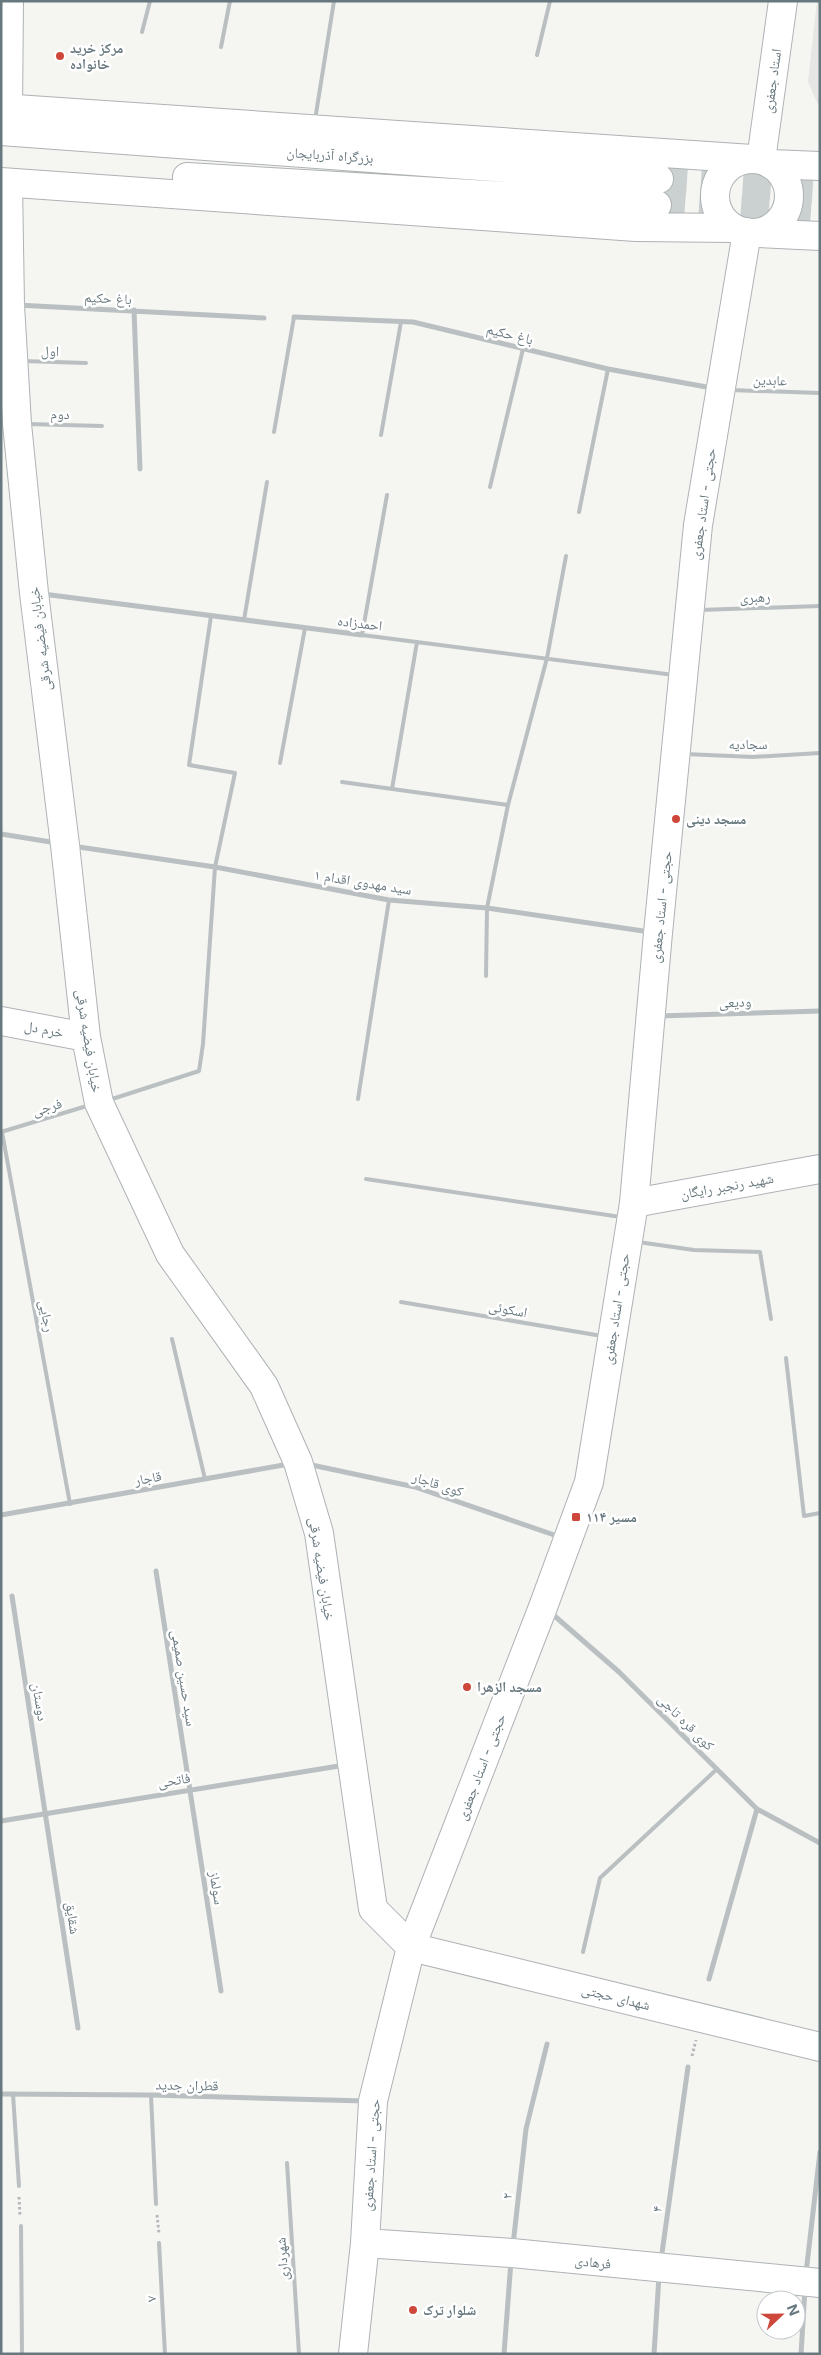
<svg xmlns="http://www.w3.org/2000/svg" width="821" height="2355" viewBox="0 0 821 2355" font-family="Inter,'Noto Naskh Arabic',sans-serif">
	<rect width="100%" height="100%" fill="#f5f5f2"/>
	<!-- built -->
	<path fill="#e6e6e5" d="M817 1H820V109L808 82Z"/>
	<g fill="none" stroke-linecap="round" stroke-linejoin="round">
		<!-- highway-tunnel -->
		<path stroke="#cbd0d0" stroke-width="28" stroke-dasharray="28 14" stroke-linecap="butt" d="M659 179 820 190
			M657 205 820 216"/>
		<defs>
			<path id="secondary" d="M8 108 9 1
				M715 196a37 37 0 1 1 74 0a37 37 0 1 1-74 0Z
				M761 160 783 1
				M8 183 10 305 17 424 34 593 65 845 86 1037 99 1103 170 1254 264 1386 298 1462 319 1533 373 1909 411 1947 820 2047
				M1 1021 86 1037
				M634 1203 820 1169
				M365 2243 512 2253 820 2283
				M353 2354 365 2243 373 2101 411 1947 543 1607 589 1482 634 1203 658 933 698 525 747 232"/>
			<path id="highway" d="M1 108 752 159
				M1 131 659 179
				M770 164 820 166
				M187 177 657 205
				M1 182 636 227 732 228
				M758 233 820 236"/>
		</defs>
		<!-- secondary casing -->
		<use href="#secondary" stroke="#adb3b6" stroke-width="30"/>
		<!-- highway casing -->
		<use href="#highway" stroke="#aeb2b4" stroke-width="30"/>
		<!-- path -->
		<path stroke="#b4b8ba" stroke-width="3" stroke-dasharray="2.5 2.5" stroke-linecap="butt" d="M692 2056 696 2040
			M19 2197 20 2216
			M157 2215 159 2234"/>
		<!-- lane -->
		<path stroke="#babfc1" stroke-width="4" d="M142 32 150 1
			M221 47 230 1
			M537 55 550 1
			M315 120 334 1
			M23 361 86 363
			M730 390 820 393
			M27 424 102 426
			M274 432 294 317
			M381 435 401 322
			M490 487 523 349
			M387 495 362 635 674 675
			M579 512 608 369
			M700 610 820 606
			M244 620 267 482
			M685 754 753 757 820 753
			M280 763 305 628
			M342 782 508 805 487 908 486 976
			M392 789 417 642
			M508 805 547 658 566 556
			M358 1099 389 900
			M109 1100 199 1071 203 1044 215 867 235 773 189 765 211 616
			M1 1132 90 1105
			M2 1132 70 1504
			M366 1179 621 1217
			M638 1242 694 1250 760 1252 771 1319
			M401 1302 602 1336
			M172 1339 205 1479
			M786 1358 804 1516 820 1513
			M583 1952 600 1878 717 1769
			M13 2094 19 2186
			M151 2095 156 2204
			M287 2163 299 2354
			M21 2226 22 2354
			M159 2243 165 2354"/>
		<!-- street -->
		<path stroke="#babfc1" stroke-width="5" d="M17 305 264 318
			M134 310 140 469
			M294 317 413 322 608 369 712 388
			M43 594 362 635
			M1 834 57 843
			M72 846 215 867 389 900 487 908 650 932
			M659 1016 820 1011
			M307 1464 415 1487 560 1537
			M1 1515 289 1464
			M156 1571 221 1991
			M12 1596 78 2028
			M550 1612 619 1672 757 1809 820 1843
			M1 1821 345 1765
			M709 1979 757 1809
			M1 2094 151 2095 365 2101
			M513 2245 526 2129 547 2044
			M661 2260 688 2067
			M806 2273 820 2152
			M504 2354 511 2261
			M654 2354 659 2276
			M801 2354 805 2289"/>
		<!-- secondary -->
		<use href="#secondary" stroke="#fff" stroke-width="28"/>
		<!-- highway -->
		<use href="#highway" stroke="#fff" stroke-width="28"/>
	</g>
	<!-- markers -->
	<g fill="#cd483a" stroke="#fff" stroke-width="2">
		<circle cx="60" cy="56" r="5"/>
		<circle cx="676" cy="819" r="5"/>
		<rect x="571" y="1512" width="10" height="10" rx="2.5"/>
		<circle cx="467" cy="1687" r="5"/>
		<circle cx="413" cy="2310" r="5"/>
	</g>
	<g text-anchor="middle" stroke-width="5" stroke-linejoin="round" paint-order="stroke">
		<!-- poi labels -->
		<g font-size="14" font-weight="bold" fill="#68787f" stroke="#fff" text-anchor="start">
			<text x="70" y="53">مرکز خرید<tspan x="70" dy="16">خانواده</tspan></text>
			<text x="686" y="824">مسجد دینی</text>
			<text x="586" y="1522">مسیر ۱۱۴</text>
			<text x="477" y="1692">مسجد الزهرا</text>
			<text x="423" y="2315">شلوار ترک</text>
		</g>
		<!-- street labels -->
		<g font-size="14" fill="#68787f" stroke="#fff">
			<text transform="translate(772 81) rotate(-82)" y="5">استاد جعفری</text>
			<text transform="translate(330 155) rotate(4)" y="5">بزرگراه آذربایجان</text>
			<text transform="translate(108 298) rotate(3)" y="5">باغ حکیم</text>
			<text transform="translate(510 334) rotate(14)" y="5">باغ حکیم</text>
			<text transform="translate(50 351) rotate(1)" y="5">اول</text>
			<text transform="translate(770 380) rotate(2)" y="5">عابدین</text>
			<text transform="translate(60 414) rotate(1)" y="5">دوم</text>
			<text transform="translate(703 504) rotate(-82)" y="5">حجتی - استاد جعفری</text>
			<text transform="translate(755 597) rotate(-2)" y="5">رهبری</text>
			<text transform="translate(360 623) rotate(7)" y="5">احمدزاده</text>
			<text transform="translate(40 639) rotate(-97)" y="5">خیابان فیضیه شرقی</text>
			<text x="748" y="749">سجادیه</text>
			<text transform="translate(363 882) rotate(9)" y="5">سید مهدوی اقدام ۱</text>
			<text transform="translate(661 907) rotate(-84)" y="5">حجتی - استاد جعفری</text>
			<text transform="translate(735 1002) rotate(-2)" y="5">ودیعی</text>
			<text transform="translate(44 1029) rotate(11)" y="5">خرم دل</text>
			<text transform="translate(89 1041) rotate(81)" y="5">خیابان فیضیه شرقی</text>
			<text transform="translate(47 1107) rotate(-17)" y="5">فرجی</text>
			<text transform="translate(727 1186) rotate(-10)" y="5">شهید رنجبر رایگان</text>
			<text transform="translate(508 1309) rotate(10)" y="5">اسکوئی</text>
			<text transform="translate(616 1309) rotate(-81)" y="5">حجتی - استاد جعفری</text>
			<text transform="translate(47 1316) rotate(80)" y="5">رجایی</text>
			<text transform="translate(148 1478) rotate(-10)" y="5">قاجار</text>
			<text transform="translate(438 1484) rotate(18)" y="5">کوی قاجار</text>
			<text transform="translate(322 1569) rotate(81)" y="5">خیابان فیضیه شرقی</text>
			<text transform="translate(184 1678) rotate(81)" y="5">سید حسین صمیمی</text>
			<text transform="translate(40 1702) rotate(81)" y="5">دوستان</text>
			<text transform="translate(686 1722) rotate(45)" y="5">کوی قره تاجی</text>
			<text transform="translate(481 1767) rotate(-69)" y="5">حجتی - استاد جعفری</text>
			<text transform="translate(174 1780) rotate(-9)" y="5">فاتحی</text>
			<text transform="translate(217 1888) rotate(81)" y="5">سولماز</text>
			<text transform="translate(73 1918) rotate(82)" y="5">شقایق</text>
			<text transform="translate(616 1997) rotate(14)" y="5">شهدای حجتی</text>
			<text transform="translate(187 2085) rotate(1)" y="5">قطران جدید</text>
			<text transform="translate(371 2155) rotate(-86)" y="5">حجتی - استاد جعفری</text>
			<text transform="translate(507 2196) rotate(-83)" y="5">۲</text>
			<text transform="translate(657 2209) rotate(-82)" y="5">۴</text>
			<text transform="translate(282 2259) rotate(-94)" y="5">شهرداری</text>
			<text transform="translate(593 2262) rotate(6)" y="5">فرهادی</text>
			<text transform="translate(151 2299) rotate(-93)" y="5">۷</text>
		</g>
	</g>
	<!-- border -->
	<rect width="821" height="2355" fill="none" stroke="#68787f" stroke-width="5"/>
	<!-- north arrow -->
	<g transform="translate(781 2315) rotate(68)"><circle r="24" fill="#ffffff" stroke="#c3c9cc"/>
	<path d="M0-4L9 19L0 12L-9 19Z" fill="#cd483a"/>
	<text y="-8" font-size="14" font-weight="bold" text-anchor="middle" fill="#68787f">N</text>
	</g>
</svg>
